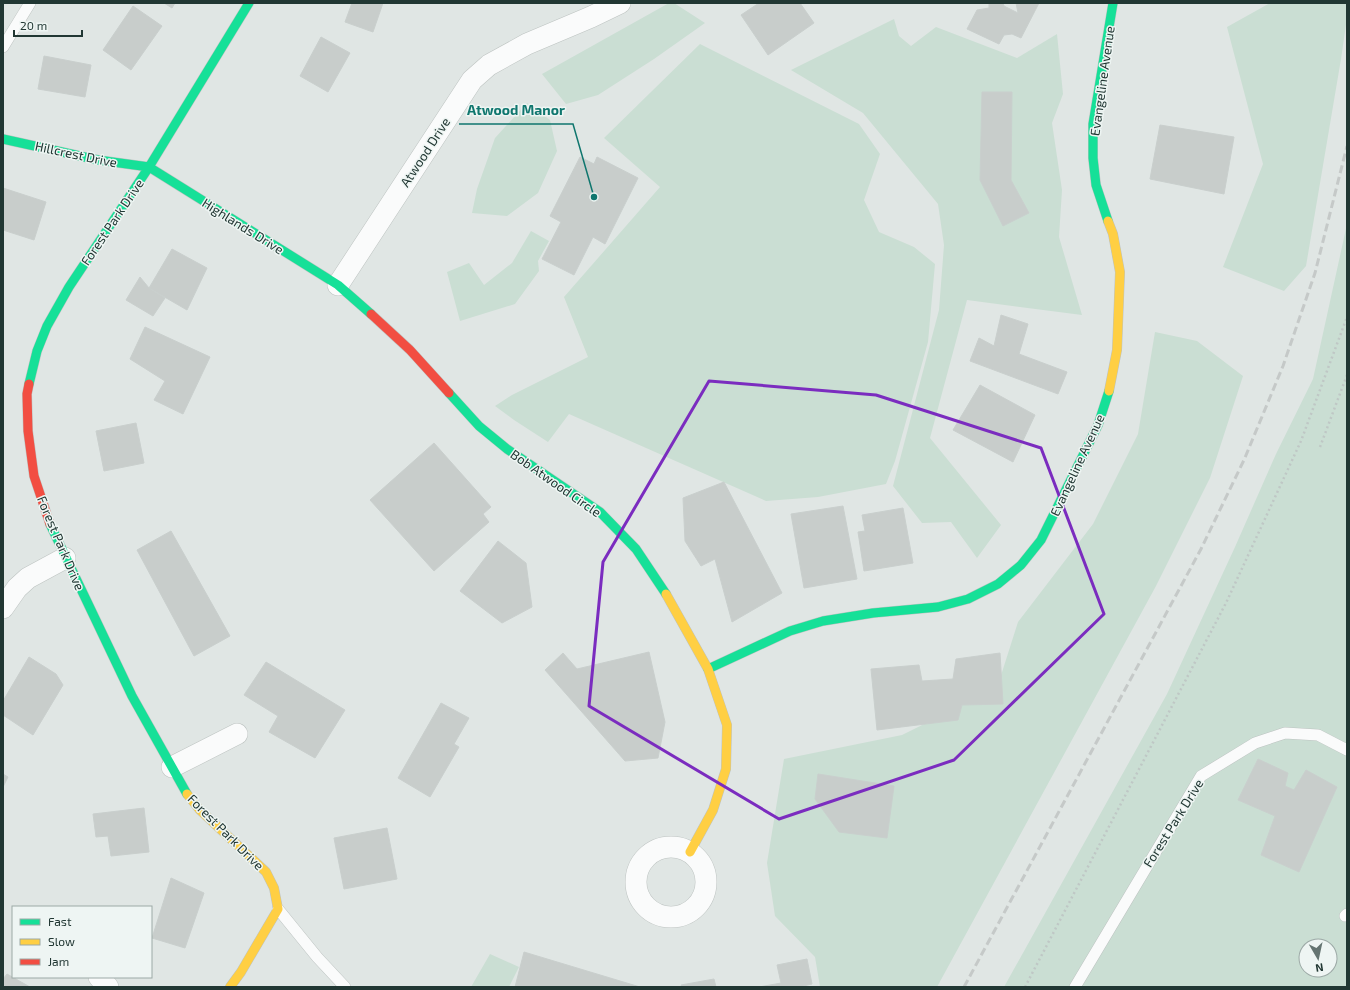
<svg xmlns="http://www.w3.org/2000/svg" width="1350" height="990" viewBox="0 0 1350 990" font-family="'Exo 2',sans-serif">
	<rect width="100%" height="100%" fill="#e0e6e4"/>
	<!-- green -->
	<path fill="#caded3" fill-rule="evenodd" d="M669 3H674L705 23 654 59 598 95 566 104 542 74Z
		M1270 3H1347V18L1341 59 1306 266 1284 291 1223 267 1263 164 1227 27Z
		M894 19 899 36 911 46 936 27 1017 58 1057 34 1063 94 1052 123 1062 190 1059 237 1082 315 967 300 930 438 1001 525 977 558 951 522 922 523 893 486 939 310 944 245 938 204 863 113 791 70Z
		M700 44 859 124 880 154 864 200 879 232 914 247 935 264 928 342 895 461 886 484 818 497 766 501 569 414 548 442 514 420 495 406 512 395 588 357 564 297 660 187 604 138Z
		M527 103 550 120 557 151 538 193 507 216 472 213 477 189 495 138Z
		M1347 224V987H1004L1167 694 1235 547 1276 454 1313 379ZM1306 946H1330V970H1306Z
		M531 231 549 241 538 261 539 271 515 304 460 321 447 272 469 263 484 285 512 263Z
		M1155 332 1197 341 1243 376 1210 478 1156 586 937 987H820L815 957 775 916 767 863 784 759 902 735 997 688 1018 622 1093 524 1138 434Z
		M490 954 519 967 509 987H471Z"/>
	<!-- building -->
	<path fill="#c8cdcb" stroke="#c9cfcd" d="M164 3H175L172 8Z
		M352 3H383L373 32 345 22Z
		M759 3H800L814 23 768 55 741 15Z
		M989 3H1003L1004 6 1018 13 1016 3H1039L1021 38 1012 34 1004 35 999 44 967 29 977 10 989 8Z
		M133 6 162 26 131 70 103 50Z
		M321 37 350 53 328 92 300 76Z
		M44 56 91 65 85 97 38 89Z
		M982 92H1012L1011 180 1029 213 1003 226 980 180Z
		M1160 125 1234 137 1224 194 1150 179Z
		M580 157 594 164 597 157 638 178 605 244 593 237 574 275 542 259 561 222 550 216Z
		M3 188 46 202 34 240 3 230Z
		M172 249 207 268 187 310 149 288Z
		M140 277 149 288 165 298 153 316 126 300Z
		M1001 315 1028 324 1019 354 1067 372 1058 394 970 361 979 338 994 346Z
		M145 327 210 357 183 414 154 400 165 381 130 359Z
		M980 385 1035 415 1013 462 953 430Z
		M136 423 144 463 104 471 96 431Z
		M434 443 491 507 483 514 489 522 434 571 370 500Z
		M724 482 782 593 732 622 715 559 701 566 685 541 683 498Z
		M843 506 857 579 804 588 791 514Z
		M903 508 913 563 864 571 858 532 865 531 862 515Z
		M171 531 230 636 194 656 137 550Z
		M498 541 526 563 532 607 502 623 460 591Z
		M649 652 665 722 658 758 625 761 545 670 563 653 577 669Z
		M1000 653 1003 704 962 705 958 720 877 730 871 669 919 665 922 681 953 679 956 659Z
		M29 657 56 674 63 685 33 735 3 715V701Z
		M266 662 345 710 315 758 269 732 278 716 244 695Z
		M441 703 469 718 454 744 459 747 430 797 398 778Z
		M1258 759 1288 773 1285 786 1294 790 1306 770 1337 787 1299 872 1261 855 1275 816 1238 800Z
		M3 774 8 777 3 787Z
		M818 774 894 786 887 838 839 832 815 799Z
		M144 808 149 852 111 856 108 836 96 837 93 814Z
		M387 828 397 879 344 889 334 838Z
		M171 878 204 893 185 948 152 938Z
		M524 952 640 987H515Z
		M807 959 812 984 799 987H759L781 983 777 965Z
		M7 974 30 987H3V979Z
		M714 979 716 987H682L681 985Z"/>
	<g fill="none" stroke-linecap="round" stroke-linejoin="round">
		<defs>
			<path id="lane" d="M3 47 30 3
				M278 909 317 957 345 987
				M1345 916 1347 914
				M1075 987 1201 776 1255 743 1285 733 1318 735 1347 750"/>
			<path id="street" d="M338 285 472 80 489 65 527 44 591 17 620 3
				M3 608 17 588 28 578 65 558
				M172 767 237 734
				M636 882a35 35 0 1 1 70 0a35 35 0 1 1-70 0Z
				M99 977 108 987"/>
			<path id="fast" d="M3 139 98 160 149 167 338 285 371 314
				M1108 221 1096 185 1093 158V124L1113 3
				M29 384 37 351 47 326 69 287 149 167 249 3
				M449 393 479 426 507 449 600 512 636 549 666 594
				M50 524 132 696 187 794
				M708 669 790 631 823 621 873 613 938 607 968 599 998 584 1021 565 1041 540 1098 425 1109 391"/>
			<path id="slow" d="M1108 221 1113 234 1120 272 1117 350 1109 391
				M666 594 708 669 727 725 726 769 713 810 690 852
				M187 794 199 809 266 872 274 888 278 909 241 972 230 987"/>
			<path id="jam" d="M371 314 410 350 449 393
				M29 384 27 394 28 431 34 476 50 524"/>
		</defs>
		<!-- lane casing -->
		<use href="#lane" stroke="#bdc3c1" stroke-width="12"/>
		<!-- street casing -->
		<use href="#street" stroke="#bdc3c1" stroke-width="22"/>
		<!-- fast casing -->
		<use href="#fast" stroke="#bdc3c1" stroke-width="10"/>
		<!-- slow casing -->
		<use href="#slow" stroke="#bdc3c1" stroke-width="10"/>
		<!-- jam casing -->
		<use href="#jam" stroke="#bdc3c1" stroke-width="10"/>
		<!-- path -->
		<path stroke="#bfc7c5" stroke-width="2.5" stroke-dasharray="2 3" stroke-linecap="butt" d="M1320 447 1347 375
			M1025 987 1226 603 1301 441 1347 317"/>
		<!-- lane -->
		<use href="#lane" stroke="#fafbfb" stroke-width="11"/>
		<!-- street -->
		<use href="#street" stroke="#fafbfb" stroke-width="21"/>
		<!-- fast -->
		<use href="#fast" stroke="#16e098" stroke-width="9"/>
		<!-- slow -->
		<use href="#slow" stroke="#ffcf43" stroke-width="9"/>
		<!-- jam -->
		<use href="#jam" stroke="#f24e42" stroke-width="9"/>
		<!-- rail -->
		<path stroke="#c5c9c8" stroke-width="3" stroke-dasharray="8 4" stroke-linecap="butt" d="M964 987 1201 549 1244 460 1283 366 1315 273 1347 146"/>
	</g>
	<!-- marked area -->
	<path fill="none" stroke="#7b2cbf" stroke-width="3" stroke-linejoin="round" d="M709 381 876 395 1041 448 1104 614 954 760 779 819 589 706 603 562Z"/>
	<g text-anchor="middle" stroke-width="3" stroke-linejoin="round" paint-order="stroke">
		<!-- street labels -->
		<g font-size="13" fill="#213733" stroke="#eef5f3">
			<text transform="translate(1102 81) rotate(-82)" y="5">Evangeline Avenue</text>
			<text transform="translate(425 152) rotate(-57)" y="5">Atwood Drive</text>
			<text transform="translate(76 154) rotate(12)" y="5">Hillcrest Drive</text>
			<text transform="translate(112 222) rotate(-56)" y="5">Forest Park Drive</text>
			<text transform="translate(243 226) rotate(32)" y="5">Highlands Drive</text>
			<text transform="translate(1077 465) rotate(-65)" y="5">Evangeline Avenue</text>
			<text transform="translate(556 483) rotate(35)" y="5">Bob Atwood Circle</text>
			<text transform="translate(61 543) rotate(67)" y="5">Forest Park Drive</text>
			<text transform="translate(1173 823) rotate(-58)" y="5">Forest Park Drive</text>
			<text transform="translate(226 832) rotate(45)" y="5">Forest Park Drive</text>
		</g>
	</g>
	<!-- callouts -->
	<path fill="none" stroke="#0f766e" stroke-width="1.5" d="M594 197L573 124H459"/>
	<circle fill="#0f766e" stroke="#eef5f3" stroke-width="1.5" cx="594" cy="197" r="4"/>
	<g font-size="14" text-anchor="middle" font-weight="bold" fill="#0f766e" stroke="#eef5f3" stroke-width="3" stroke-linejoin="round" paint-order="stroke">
		<text x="516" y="115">Atwood Manor</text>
	</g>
	<!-- border -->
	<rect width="1350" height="990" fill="none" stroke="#213733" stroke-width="8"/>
	<!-- legend -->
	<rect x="12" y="906" width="140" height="72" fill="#eef5f3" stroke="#9ca9a6"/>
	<rect x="20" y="919" width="20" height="6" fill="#16e098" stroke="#9ca9a6"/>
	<text x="48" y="926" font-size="12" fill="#213733">Fast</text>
	<rect x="20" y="939" width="20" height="6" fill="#ffcf43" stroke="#9ca9a6"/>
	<text x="48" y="946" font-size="12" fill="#213733">Slow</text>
	<rect x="20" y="959" width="20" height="6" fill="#f24e42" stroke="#9ca9a6"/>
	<text x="48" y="966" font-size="12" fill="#213733">Jam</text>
	<!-- north arrow -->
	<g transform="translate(1318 958) rotate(171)"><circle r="19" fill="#eef5f3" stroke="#9ca9a6"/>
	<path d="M0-3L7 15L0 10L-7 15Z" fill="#647471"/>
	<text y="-6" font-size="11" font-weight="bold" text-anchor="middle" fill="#213733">N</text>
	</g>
	<!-- scale -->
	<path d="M14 30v6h68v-6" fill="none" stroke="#213733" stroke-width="2"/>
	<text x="20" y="30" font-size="12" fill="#213733" stroke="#eef5f3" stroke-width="3" paint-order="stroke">20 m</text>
</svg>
